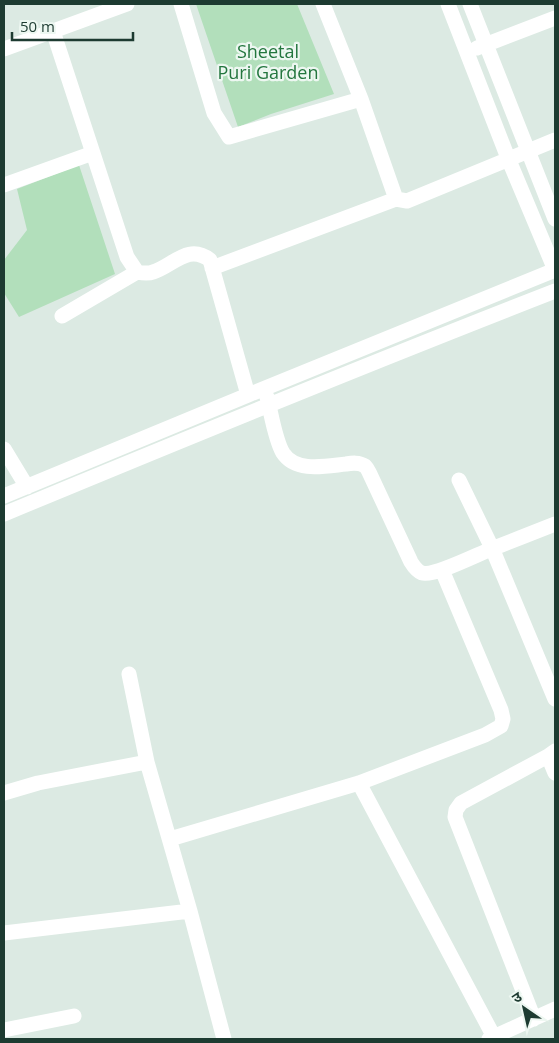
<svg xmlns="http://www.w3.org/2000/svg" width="559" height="1043" viewBox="0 0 559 1043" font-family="'Open Sans','Noto Sans Devanagari',sans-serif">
	<rect width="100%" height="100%" fill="#dceae3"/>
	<!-- green -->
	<path fill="#b2dfbb" d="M196 4H297L334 94 271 114 238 127Z
		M79 165 115 274 19 317 4 293V260L27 230 17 189Z"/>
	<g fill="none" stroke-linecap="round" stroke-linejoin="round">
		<!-- minor -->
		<path stroke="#fff" stroke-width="15" d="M181 4 214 113 229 137 361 99
			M323 4 361 99 396 199 407 201 555 140
			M448 4 508 158 555 270
			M470 4 555 219
			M53 31 127 257 137 272C142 273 148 274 153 272 173 266 188 243 210 260L248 395
			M477 48 555 18
			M4 49 127 4
			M4 185 93 153
			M212 268 396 199
			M62 316 137 272
			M267 397C271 412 275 440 283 453 296 473 326 466 346 464 352 463 359 462 365 466 367 468 368 470 369 472L411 562C414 567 417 571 422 573 434 577 480 553 494 548 514 540 535 532 555 524
			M4 449 27 487
			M459 480 492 548 555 699
			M4 496 248 395 555 270
			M4 514C187 438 370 363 555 291
			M129 674 147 762 190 911 224 1039
			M548 756 555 773
			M359 783 494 1037
			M4 793 38 783 147 762
			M170 839 359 783 485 735 501 726 503 719 501 710 442 570
			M4 933 190 911
			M534 1019 455 817 456 810 461 803 548 756 555 751
			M4 1030 74 1016
			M489 1039 555 1009"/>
	</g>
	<g text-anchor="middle" stroke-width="4.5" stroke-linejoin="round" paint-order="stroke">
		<!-- park labels -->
		<g font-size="18" fill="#23763e" stroke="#edf7f1">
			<text x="268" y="58">Sheetal<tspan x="268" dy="21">Puri Garden</tspan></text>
		</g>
	</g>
	<!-- border -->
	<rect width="559" height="1043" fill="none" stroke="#1d3b31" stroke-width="10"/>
	<!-- north arrow -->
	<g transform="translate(524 1008) rotate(326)" stroke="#edf7f1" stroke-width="4" paint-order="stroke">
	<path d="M0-4L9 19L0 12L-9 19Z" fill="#1d3b31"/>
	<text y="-8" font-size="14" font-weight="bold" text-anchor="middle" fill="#1d3b31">उ</text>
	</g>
	<!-- scale -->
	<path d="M12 32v8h121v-8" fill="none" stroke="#1d3b31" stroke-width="2.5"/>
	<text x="20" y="32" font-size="15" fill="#1d3b31" stroke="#edf7f1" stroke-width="4" paint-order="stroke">50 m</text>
</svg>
